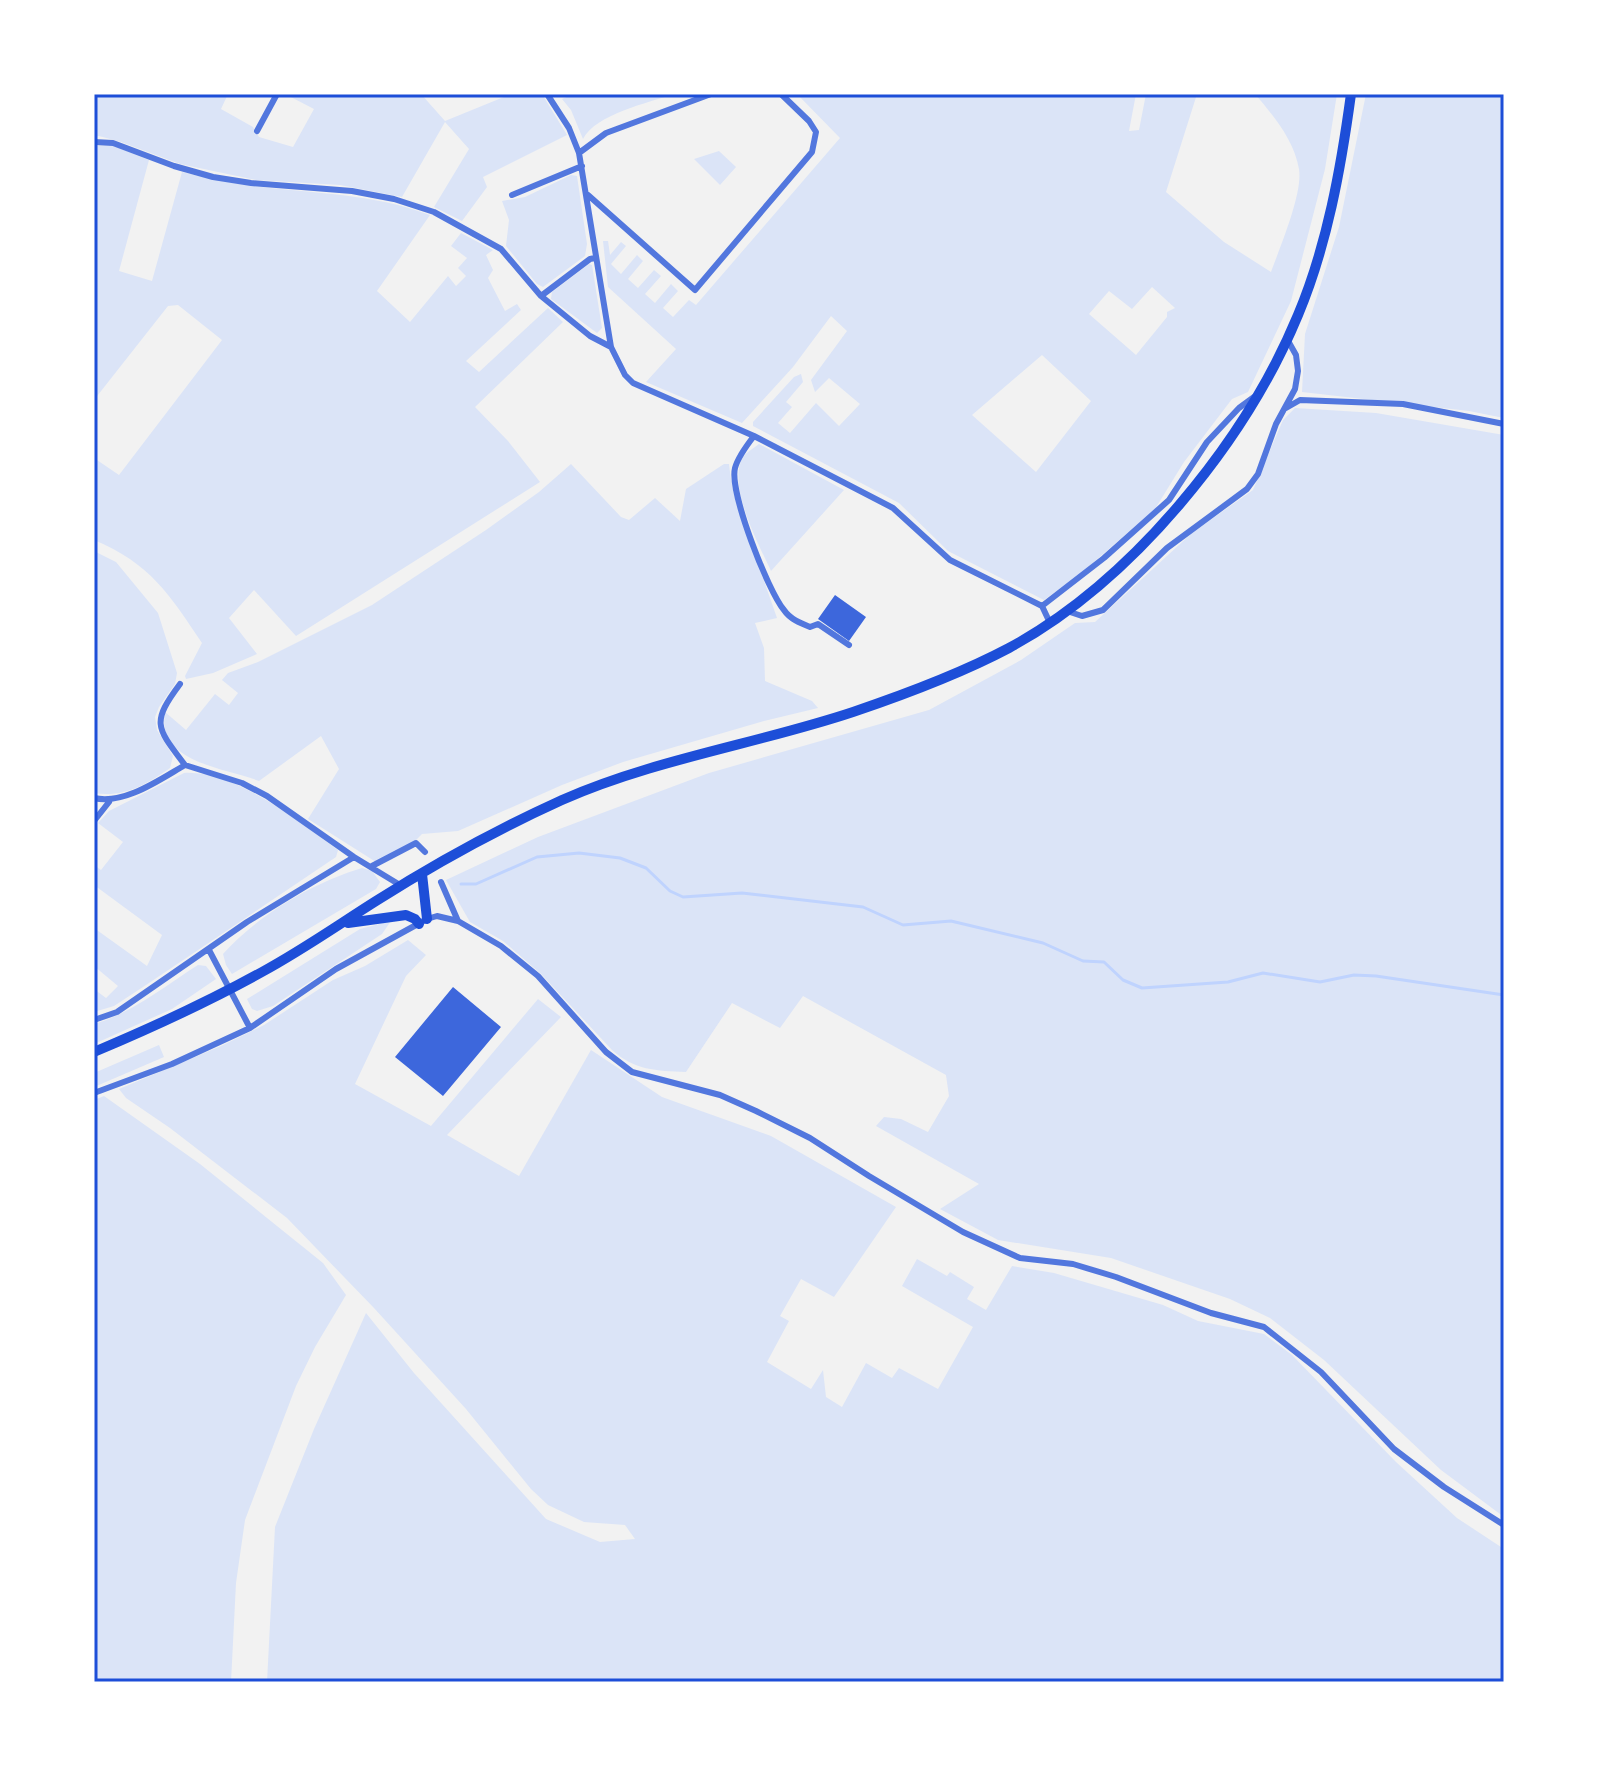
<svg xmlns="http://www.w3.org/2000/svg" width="1598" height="1776" viewBox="0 0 1598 1776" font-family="'Alegreya Sans',sans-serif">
	<rect width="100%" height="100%" fill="#f2f2f2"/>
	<!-- green -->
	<path fill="#dbe4f7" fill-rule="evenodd" d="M94 94H228L221 109 253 127 259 137 293 147 314 109 285 94H421L445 121 511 94H542L567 135 483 177 487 187 462 221 434 207 469 149 445 122 402 197 340 185 256 180 180 164 121 142 99 136 94 137Z
		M573 94H674C648 103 596 114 583 139L571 110 562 99Z
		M797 94H1136L1129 131 1139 130 1146 94H1197L1166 192 1224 242 1271 272C1280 247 1303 193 1299 169 1294 140 1273 115 1255 94H1337L1325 169 1291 301 1248 392 1232 399 1184 462 1155 509 1080 574 1044 600 948 551 899 503 753 426V422L794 377 801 374 803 382 786 402 792 407 778 423 790 433 816 403 839 426 860 404 829 378 815 392 811 380 847 331 831 316 793 367 742 423 646 382 676 349 608 287 603 241H608L610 255 621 242 626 246 611 264 621 274 637 255 643 261 628 279 638 288 654 270 661 276 645 294 655 303 671 284 678 291 663 308 673 317 689 300 696 305 840 138ZM1152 287 1175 308 1167 312V317L1136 355 1089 314 1109 291 1132 309ZM1042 355 1091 401 1036 472 972 415Z
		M1366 94H1504V418L1469 411 1302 392 1305 334 1339 227Z
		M94 146H114L149 160 119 271 152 281 182 172C206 178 230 183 254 186 316 194 371 193 430 215L377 291 410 322 448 276 456 286 466 276 458 268 467 258 451 246 461 233 493 250 486 255 493 270 488 278 505 311 517 304 521 310 466 361 479 372 548 308 563 322 475 407 508 441 540 482 296 636 254 590 229 618 257 654 213 673 186 679 185 676 202 643C169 594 151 564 94 540V458L119 475 222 340 178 305 168 306 94 400Z
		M719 151 736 167 720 185 694 159Z
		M571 175 577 176 587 244 585 256 543 287 537 284 506 246 509 220 502 201 525 197Z
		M589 264 592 265 602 328 597 333 551 299 552 292Z
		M1295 408 1376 413 1504 435V1517L1441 1470 1324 1360 1270 1318 1230 1299 1111 1258 998 1240 940 1209 979 1184 876 1126 884 1117 901 1119 928 1132 949 1096 946 1075 803 996 780 1028 732 1003 686 1072C656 1071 634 1070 612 1050L541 974 503 941 470 922 446 880 538 837 709 773 929 710 1021 660 1075 623 1095 622 1192 533 1253 490 1283 420Z
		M759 444 844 490 771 571C759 545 725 482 744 456 747 452 754 448 759 444Z
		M571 464 621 517 629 520 655 498 680 521 686 489 724 464H729C734 509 747 535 766 576L763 578 777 618 755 623 764 648 765 681 812 701 818 708 764 721 623 762 562 785 458 831 422 834 415 841 376 862 308 819 339 769 321 736 259 781C227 768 155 763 165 712L186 730 215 694 229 705 238 693 222 680 228 673 258 662 372 605 486 530 539 492Z
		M94 551 116 562 158 613 177 673 175 684 159 707 155 717 157 730 173 756 170 768C146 785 123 798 94 793Z
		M184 773C235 770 298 821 338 850L336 857 146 985 114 1006 94 1012V989L106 998 118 986 94 966V928L147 966 162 935 94 885V865L101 870 123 842 98 823 109 811Z
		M362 868 372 871 380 882 376 889 232 974 226 965 223 954C258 915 312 883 362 868Z
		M391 921 382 934 273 1006 257 1011 252 1009 247 999 360 929Z
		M408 940 426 955 406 976 355 1084 431 1126 538 999 561 1017 447 1135 519 1176 591 1050 662 1097 771 1136 896 1207 834 1297 801 1279 780 1316 789 1321 767 1362 811 1389 823 1370 826 1397 842 1407 866 1363 892 1378 899 1368 938 1389 973 1327 902 1286 917 1259 947 1276 950 1272 974 1287 967 1299 986 1310 1012 1266 1054 1273 1163 1305 1198 1321 1264 1334 1292 1355 1396 1462 1457 1518 1504 1549V1682H267L275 1527 314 1429 366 1313 414 1373 546 1519 600 1542 635 1539 625 1525 584 1522 548 1505 531 1489 466 1409 374 1308 287 1218 170 1128 126 1098 119 1089 221 1046 264 1025 333 980 365 966Z
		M198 965 206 966 216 979 172 1009 94 1044V1024C132 1013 165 986 198 965Z
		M159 1045 164 1057 94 1087V1073Z
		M104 1096 200 1164 323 1263 346 1295 315 1347 296 1386 245 1520 236 1583 231 1682H94V1100Z"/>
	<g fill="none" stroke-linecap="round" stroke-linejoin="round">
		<!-- stream -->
		<path stroke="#bfd3fe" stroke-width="3" d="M461 884H476L537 857 579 853 620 858 646 868 670 891 683 897 742 893 863 907 903 925 951 921 1043 943 1083 961 1104 962 1123 980 1142 988 1228 982 1263 973 1320 982 1354 975 1376 976 1504 995"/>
	</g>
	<!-- building -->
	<path fill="#3d67dc" d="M835 595 866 617 849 641 818 619Z
		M453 987 501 1027 443 1096 395 1057Z"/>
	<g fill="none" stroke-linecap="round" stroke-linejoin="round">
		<!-- minor -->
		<path stroke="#5277de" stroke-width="6" d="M547 94 569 128 579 153 611 347 625 375 633 383 754 436 893 508 950 560 1042 606 1050 623
			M257 131 277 94
			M94 142 113 143 174 166 213 177 251 183 352 191 394 199 434 212 501 249 541 296 590 336 611 347
			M579 153 606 133 711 94
			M512 195 582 166
			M588 195 695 290 812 152 816 132 809 121 781 94
			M541 296 590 259 595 258
			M1286 408 1300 400 1403 404 1504 424
			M754 436C747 445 738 457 735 468 729 492 768 591 784 610 790 619 800 623 810 627L818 624 849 645
			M1042 606 1104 558 1169 500 1207 442 1239 408 1254 397
			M1067 611 1082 616 1103 610 1167 548 1247 489 1258 474 1276 424 1295 389 1298 371 1296 355 1287 339
			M180 684C151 723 156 727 185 765
			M94 798C124 805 159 780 185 765L242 783 267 796 354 857 400 885
			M94 821 109 802
			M372 866 416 843 425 852
			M441 882 458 921
			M209 950 250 1028
			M94 1020 117 1012 247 922 354 857
			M94 1093 172 1064 250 1028 336 969 427 919 437 916 458 921 501 946 538 976 606 1052 632 1072 720 1095 756 1111 810 1138 869 1176 963 1232 1020 1258 1073 1264 1116 1277 1211 1313 1264 1327 1321 1372 1394 1449 1444 1487 1504 1525"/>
		<!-- trunk -->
		<path stroke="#1d4ed8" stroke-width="10" d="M422 874 427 919
			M348 923 406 915 415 919 419 924
			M94 1052C151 1028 208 1002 262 972 301 951 338 925 376 901 436 863 498 829 562 800 655 759 757 744 853 712 906 694 960 674 1009 648 1131 582 1245 443 1298 315 1327 246 1341 168 1351 94"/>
	</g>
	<!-- border -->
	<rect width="1598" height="1776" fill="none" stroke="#ffffff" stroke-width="192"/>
	<rect x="96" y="96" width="1406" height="1584" fill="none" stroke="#1d4ed8" stroke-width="3"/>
</svg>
